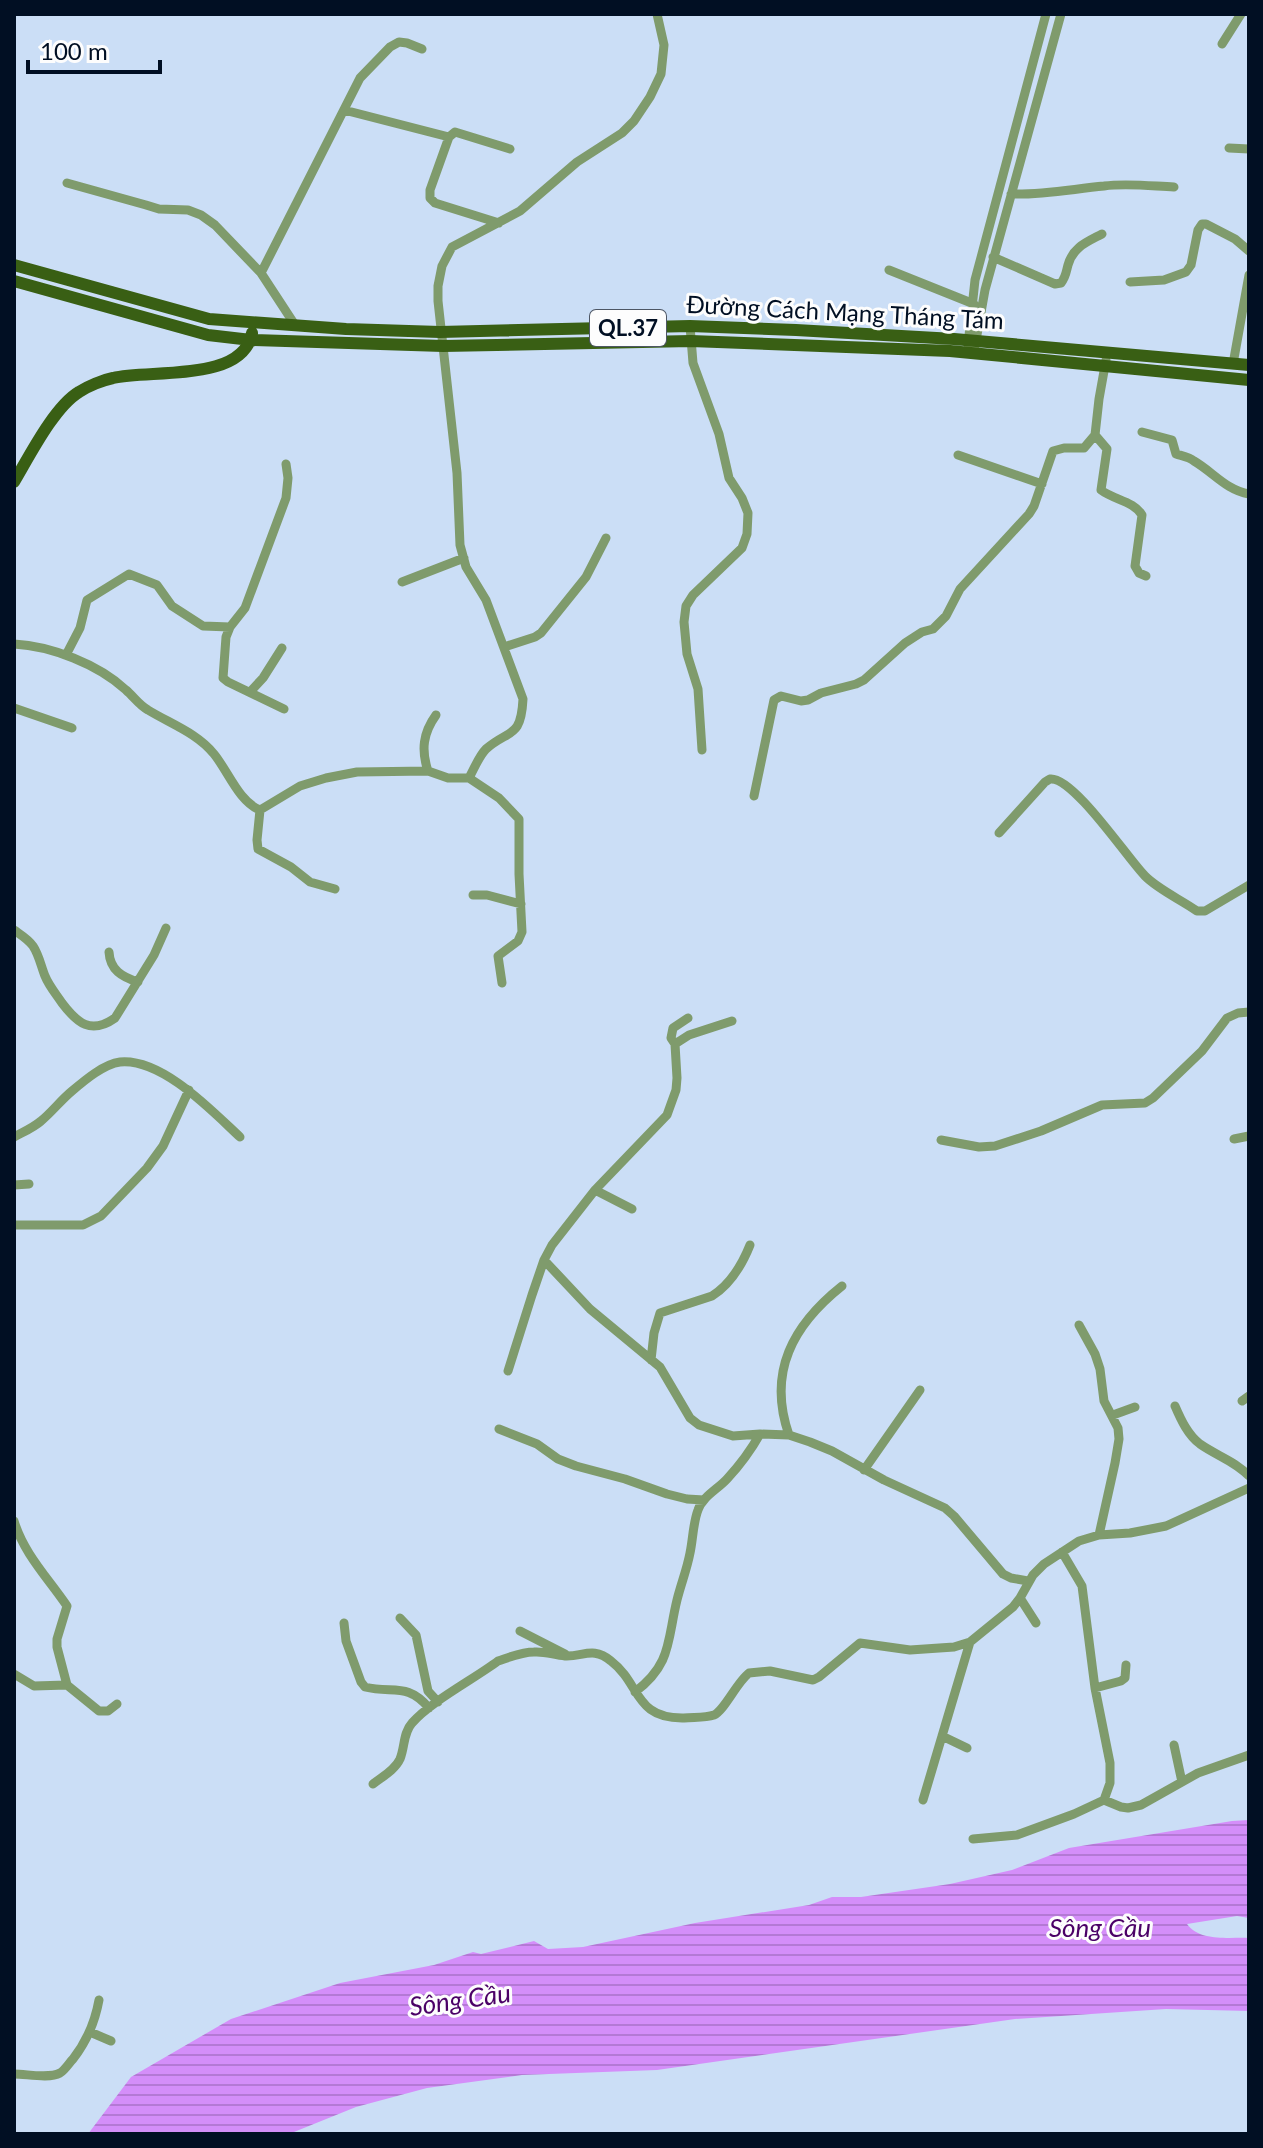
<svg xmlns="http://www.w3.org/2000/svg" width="1263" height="2148" viewBox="0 0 1263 2148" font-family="Lato,sans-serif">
	<defs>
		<pattern id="water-rules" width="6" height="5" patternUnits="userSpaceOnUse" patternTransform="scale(2)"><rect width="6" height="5" fill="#d48ef9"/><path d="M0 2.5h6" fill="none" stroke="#b479d5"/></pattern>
	</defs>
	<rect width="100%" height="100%" fill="#cbdef6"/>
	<!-- water -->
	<path fill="url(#water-rules)" d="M1249 1820V1918L1237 1916 1187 1924C1200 1942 1229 1937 1249 1938V2011L1166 2009 1015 2019 657 2070 522 2075 427 2088 356 2107 289 2134H88L131 2077 231 2019 340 1983 434 1965 473 1952 481 1954 534 1941 548 1949 583 1947 695 1923 809 1905 832 1897H861L950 1884 1012 1870 1069 1848 1232 1821Z"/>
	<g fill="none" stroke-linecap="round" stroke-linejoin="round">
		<!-- minor -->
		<path stroke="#7f9b6c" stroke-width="9" d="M1222 44 1241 14
			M344 110 449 137
			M1229 148 1249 149
			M67 183 146 205 159 209 188 210 201 215 215 225 261 273 295 325
			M1011 194C1044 195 1072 189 1104 186 1127 183 1151 186 1174 187
			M499 223 435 203 430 198V190L449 137 455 132 510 149
			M993 257 1055 284 1061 283C1066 277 1066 272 1068 265 1073 247 1087 242 1102 234
			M889 270 974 304
			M261 273 360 78 390 47 399 42 407 43 422 49
			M1130 282 1164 280 1186 272 1191 265 1198 230 1202 224H1206L1235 239 1249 251
			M690 326 693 363 719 434 729 478 742 498 748 513 747 534 742 548 693 595 686 606 684 622 687 654 698 689 702 750
			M968 345 975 280 1046 14
			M975 346 985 290 1061 14
			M1233 364 1249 275
			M1142 432 1172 440 1176 454C1182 456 1189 457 1194 461 1213 472 1226 490 1249 494
			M1095 435 1107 449 1101 490C1114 500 1134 501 1142 515L1135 566 1139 573 1146 576
			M958 455 1042 484
			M402 582 464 558
			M14 644C51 646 98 664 126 690 134 697 139 705 148 710 171 724 197 733 214 754 228 771 239 802 260 810
			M504 647 535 637 541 633 586 577 606 538
			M66 655 80 628 87 600 129 574 157 585 172 606 203 626 230 627
			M250 692 263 678 282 648
			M14 708 72 728
			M284 709 228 682 223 678 226 637 230 627 245 608 286 498 288 478 286 464
			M428 771C421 750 423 733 436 715
			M469 778C474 769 479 756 486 749 509 729 521 739 523 699L486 600 466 567 460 545 457 473 438 301V286L442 266 452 247 520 211 577 162 622 133 634 121 650 97 661 74 664 45 657 14
			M754 796 774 700 781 696 801 701 808 700 821 693 856 684 864 680 905 643 922 632 933 629 946 616 960 589 1029 514 1034 506 1053 451 1064 448H1084L1095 435 1099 399 1106 360
			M260 810 300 786 326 778 357 772 428 771 448 778H469L499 798 519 819V874L522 932 518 941 498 956 502 983
			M260 810 257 840 258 849 291 867 310 882 335 889
			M999 833 1045 782C1047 781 1048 780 1050 779 1073 776 1128 859 1145 876 1159 890 1180 899 1197 911H1205L1249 885
			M473 895H487L521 904
			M14 930C21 935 28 939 33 946 39 955 41 966 45 976 49 986 56 994 62 1003 77 1023 91 1035 115 1018L154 955 166 928
			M109 952C110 970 122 977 138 982
			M675 1044 671 1038 673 1028 688 1018
			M14 1137C23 1132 33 1128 41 1121 52 1112 61 1100 72 1091 85 1080 104 1064 120 1062 162 1058 212 1111 240 1137
			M1234 1139 1249 1136
			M941 1140 979 1147 995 1146 1041 1131 1102 1105 1145 1103 1153 1098 1202 1051 1227 1018 1238 1013 1249 1012
			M14 1185 29 1184
			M595 1190 632 1209
			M14 1225H83L101 1216 147 1168 163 1146 189 1090
			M544 1260 590 1309 660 1367 690 1418 699 1425 733 1436 760 1434 789 1435 810 1442 832 1451 884 1480 945 1508 954 1516 1003 1574 1011 1578 1028 1581
			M1079 1325 1095 1354 1100 1369 1104 1401 1118 1428 1119 1439 1115 1463 1099 1535
			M651 1360 654 1333 660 1313 712 1296C731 1284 742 1265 750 1245
			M508 1371 532 1295 544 1260 552 1245 595 1190 667 1115 676 1090 677 1078 675 1044 689 1035 732 1021
			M1242 1401 1249 1396
			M1175 1406C1181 1420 1188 1435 1200 1444 1217 1456 1235 1461 1249 1476
			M1113 1415 1135 1407
			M499 1429 537 1444 558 1459 576 1466 625 1479 667 1494 687 1499 704 1500
			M789 1435C767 1372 793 1325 842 1286
			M864 1470 920 1390
			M14 1521C24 1554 48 1578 67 1606L57 1639V1647L67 1685 99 1711H108L117 1704
			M1062 1552 1082 1586 1095 1688 1110 1763V1783L1104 1800
			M1020 1598 1036 1623
			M400 1618 416 1635 428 1691 438 1702
			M344 1623 346 1641 361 1682 365 1687C393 1694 407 1682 429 1708
			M520 1631 565 1654
			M14 1674 34 1686 67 1685
			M1095 1688 1121 1681 1125 1678 1126 1665
			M635 1692C672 1664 667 1641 677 1600 681 1584 687 1569 690 1553 693 1539 693 1523 698 1510 702 1497 718 1489 727 1479 740 1465 751 1450 760 1434
			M942 1736 967 1748
			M1174 1745 1182 1782
			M373 1784C382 1777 395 1770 400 1759 405 1747 403 1733 412 1723 430 1702 474 1679 498 1661 510 1657 522 1652 534 1652 544 1651 554 1655 565 1656 583 1657 593 1646 611 1661 641 1684 634 1719 684 1718 694 1717 705 1718 714 1715 724 1711 737 1682 749 1673L770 1671 813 1680 819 1677 860 1643 910 1650 954 1647 970 1642 1013 1607 1020 1598 1033 1575 1044 1564 1079 1541 1099 1535 1130 1533 1166 1526 1249 1488
			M923 1800 970 1642
			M973 1839 1017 1835 1074 1814 1104 1800 1121 1807 1128 1808 1141 1805 1198 1773 1249 1755
			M90 2032 111 2041
			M14 2074C27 2074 49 2079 60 2073 65 2070 69 2063 73 2059 87 2041 95 2022 99 2000"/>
		<!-- major -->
		<path stroke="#395f14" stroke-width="12" d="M14 265 209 319 346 329 440 332 690 326 796 330 954 339 1249 365
			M14 281 208 335 251 340 443 346 691 341 950 351 1249 380
			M14 482C29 457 54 407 79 392 88 386 103 380 113 378 150 369 243 383 252 333"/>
	</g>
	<g text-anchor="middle" stroke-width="6" stroke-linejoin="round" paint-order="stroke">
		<!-- shield labels -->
		<rect fill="#fdfdfd" stroke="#4d5664" stroke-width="2" x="590" y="310" width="76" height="36" rx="6"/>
		<g font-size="22" font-weight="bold" fill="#010f23">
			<text x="628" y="336">QL.37</text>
		</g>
		<!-- street labels -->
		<g font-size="24" fill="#010f23" stroke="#fdfdfd">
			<text transform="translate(845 313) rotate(3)" y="8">Đường Cách Mạng Tháng Tám</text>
		</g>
		<!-- water labels -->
		<g font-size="26" font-style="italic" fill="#4b0167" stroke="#fdfdfd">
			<text x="1100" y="1937">Sông Cầu</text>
			<text transform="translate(460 2000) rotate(-8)" y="9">Sông Cầu</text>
		</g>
	</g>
	<!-- border -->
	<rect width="1263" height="2148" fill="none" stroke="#010f23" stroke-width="32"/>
	<!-- scale -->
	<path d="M28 60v12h132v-12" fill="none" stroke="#010f23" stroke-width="4"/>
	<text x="40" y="60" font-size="24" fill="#010f23" stroke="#fdfdfd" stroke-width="6" paint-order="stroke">100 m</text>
</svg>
